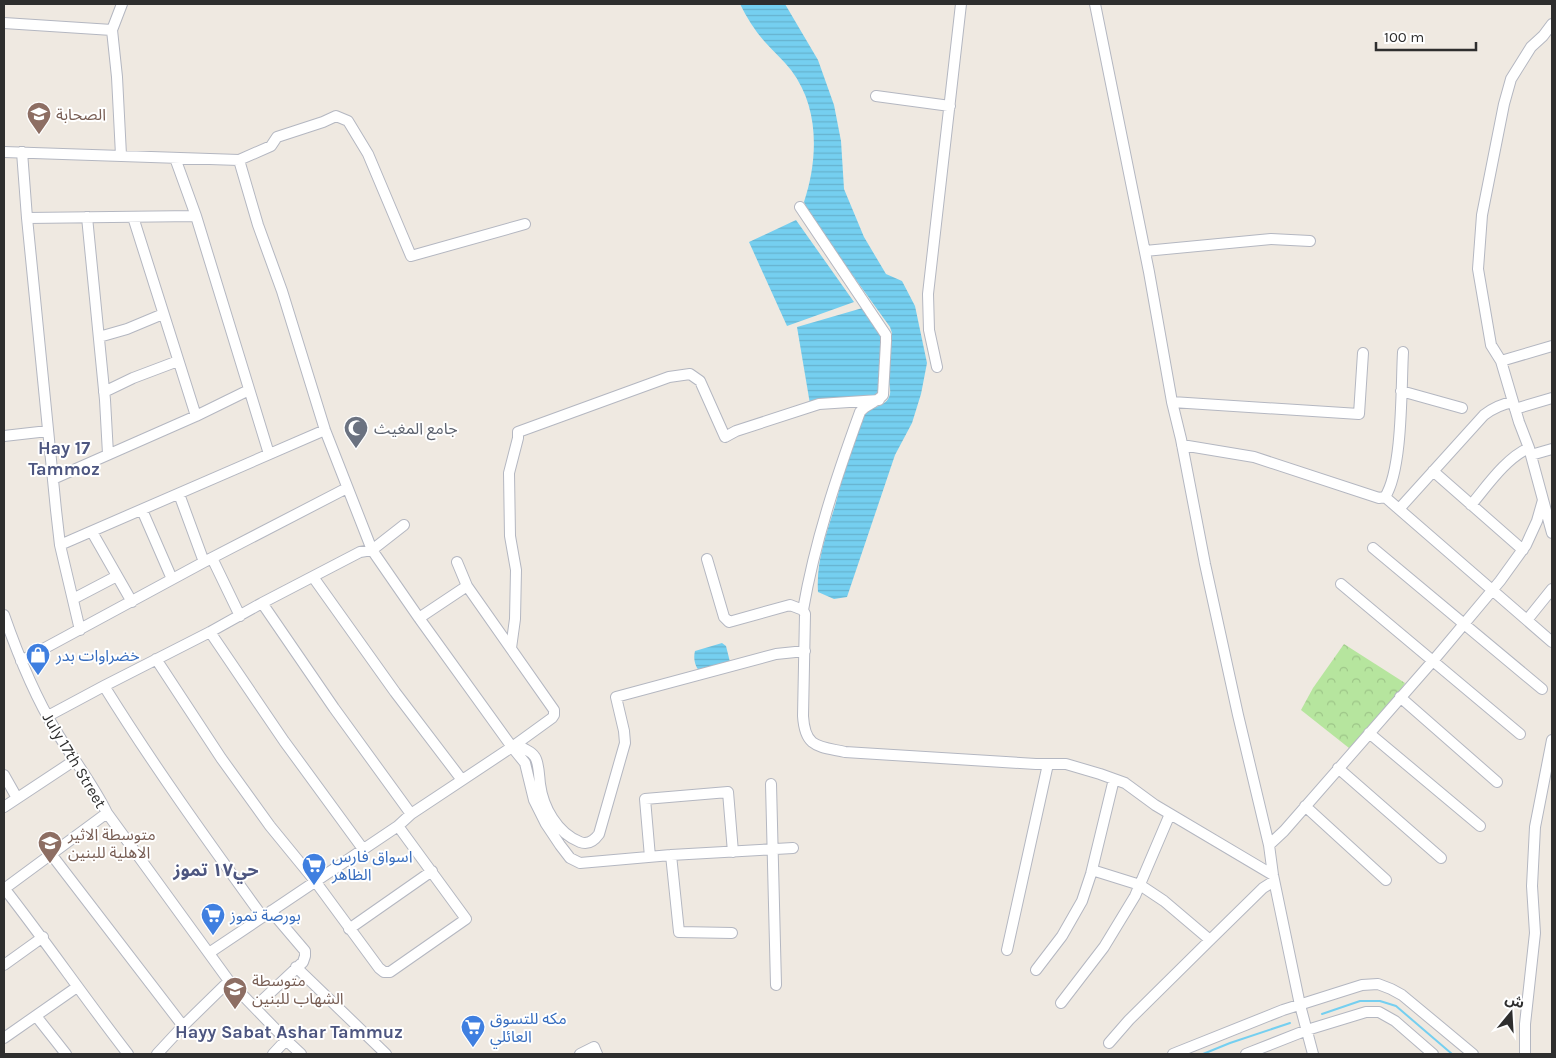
<svg xmlns="http://www.w3.org/2000/svg" width="1556" height="1058" viewBox="0 0 1556 1058" font-family="Karla,'Noto Sans Arabic',sans-serif">
	<defs>
		<pattern id="forest-crowns" width="20" height="18" patternUnits="userSpaceOnUse" patternTransform="scale(1.25)"><rect width="20" height="18" fill="#b6e59e"/><path d="M2 6a3 3 0 1 1 6 0M12 15a3 3 0 1 1 6 0" fill="none" stroke="#9dc588"/></pattern>
		<pattern id="water-rules" width="6" height="5" patternUnits="userSpaceOnUse" patternTransform="scale(1.25)"><rect width="6" height="5" fill="#75cff0"/><path d="M0 2.5h6" fill="none" stroke="#66b2ce"/></pattern>
	</defs>
	<rect width="100%" height="100%" fill="#efe9e1"/>
	<!-- forest -->
	<path fill="url(#forest-crowns)" d="M1344 644 1405 683C1389 708 1370 729 1349 748L1301 710 1313 688Z"/>
	<!-- water -->
	<path fill="url(#water-rules)" d="M740 4H785L818 60 834 105 841 141 844 189 864 237 886 274 902 281 915 306 927 363 921 394 912 423 895 455 847 597 834 599 818 592C816 562 826 535 835 506 843 477 850 446 862 418 868 405 887 409 890 394 891 388 888 381 889 375 889 361 891 347 892 333L890 327 812 219 804 202C818 160 820 108 791 70 783 60 774 52 765 42 755 31 747 18 740 4Z
		M796 220 854 302 787 326 749 242Z
		M866 307 884 335 879 397 810 404 797 327Z
		M722 643 726 646 730 662 701 672C695 668 693 658 695 651Z"/>
	<g fill="none" stroke-linecap="round" stroke-linejoin="round">
		<!-- stream -->
		<path stroke="#75cff0" stroke-width="2" d="M1322 1014 1360 1001H1380L1396 1006 1452 1054
			M1203 1054 1230 1043 1290 1023"/>
		<defs>
			<path id="minor" d="M1095 4 1149 272 1172 402 1181 439 1205 564 1238 715 1269 845 1273 875 1300 1005 1313 1054
				M4 23 112 30
				M1552 24 1543 36 1531 47 1511 79 1504 104 1482 215 1478 269 1491 345 1501 361 1519 422 1529 448 1552 533
				M876 96 950 106
				M4 152 239 160 271 146 277 137 323 122 336 116 348 121 368 154 411 256 525 224
				M22 152 27 218 56 510 60 545 80 630
				M121 155 117 77 112 30 122 4
				M175 158 196 216 269 454
				M239 160 258 225 282 291 325 430 372 550 419 618 512 747 525 763 534 800 546 824 560 845 570 858 580 863 671 855 793 848
				M800 207 886 335V342L883 395C876 403 866 404 860 412 836 478 815 541 803 610
				M87 217 105 400 108 454
				M133 217 196 416
				M27 218 196 216
				M1145 251 1271 239 1310 241
				M99 337 127 329 163 314
				M1501 361 1552 346
				M937 367 929 330 928 294 961 4
				M1401 391 1462 408
				M104 392 133 378 178 361
				M1172 402 1359 414 1363 353
				M1515 409 1552 398
				M4 436 48 431
				M1182 445 1254 457 1379 498 1385 497C1403 469 1401 387 1403 352
				M1531 455 1552 449
				M1433 471 1523 550
				M53 479 196 416 249 390
				M179 494 204 562
				M1385 497 1552 642
				M1471 505C1487 486 1506 458 1529 448
				M1399 509 1484 415C1493 408 1502 404 1513 402
				M142 510 172 579
				M92 532 132 602
				M60 545 325 430
				M1373 548 1542 689
				M212 558 240 616
				M707 559 724 617 729 622 790 605 803 610 805 614 803 716C805 748 818 746 845 752L1036 764H1066L1100 774 1125 783 1155 805 1273 875
				M313 577 395 692 462 780
				M1341 584 1520 734
				M73 599 117 576
				M262 603 334 708 411 814
				M4 615C18 655 34 695 56 731 73 759 93 784 107 813L229 981 286 1040 301 1054
				M419 618 467 586
				M1527 620 1552 589
				M210 632 284 741 363 849
				M511 648 515 619 516 570 510 536 509 473 518 438V432L669 377 690 374 700 381 725 437 736 431 819 404 879 400
				M156 659 221 758 270 826 315 881 379 968 384 972H390L466 919 398 826
				M21 661 204 562 347 488
				M104 686C153 765 207 840 262 916
				M1400 697 1497 782
				M48 716 104 686 210 632 262 603 360 552 372 550 404 525
				M1369 733 1480 826
				M516 752 523 748C528 751 532 752 535 757 539 763 539 776 540 784 543 807 557 833 580 842 588 845 594 841 599 834L625 743 624 731 616 697 776 654 805 651
				M1338 768 1441 858
				M4 775 17 798
				M771 784 776 985
				M1305 806 1386 880
				M4 807 75 760
				M1269 845 1284 831 1438 655 1500 581 1526 545 1537 521 1543 500
				M51 854 183 1026
				M671 855 679 932 732 933
				M650 857 645 799 728 792 733 852
				M1092 870 1140 885 1164 901 1210 940
				M4 888C47 943 86 1000 128 1054
				M4 889 107 813
				M349 929 432 871
				M1007 950 1048 764
				M209 953 398 826 411 814 512 747 552 718 554 715V710L467 586 457 562
				M4 965 43 937
				M296 967 386 1054
				M1036 970 1062 936 1082 901 1091 874 1114 779
				M1061 1003 1104 947 1135 896 1170 814
				M255 1007 303 962 305 956V951L271 911
				M36 1016 66 1054
				M4 1038 77 987
				M1109 1043 1129 1020 1210 940 1263 888 1274 881
				M157 1054 183 1026 229 981
				M273 1054 286 1040
				M580 1054 594 1047 597 1054
				M1173 1054 1283 1010 1362 985 1378 984 1391 989 1402 995 1473 1054
				M1246 1054 1307 1030 1366 1012H1379L1395 1021 1433 1054
				M1525 1054V1024L1535 933 1532 886 1535 827 1552 740"/>
		</defs>
		<!-- minor casing -->
		<use href="#minor" stroke="#b4b7c1" stroke-width="12"/>
		<!-- minor -->
		<use href="#minor" stroke="#fff" stroke-width="10"/>
	</g>
	<!-- icons -->
	<defs>
		<symbol id="school-pin" viewBox="-11 -11 22 30"><path d="M0 17L-7.5 6A9.5 9.5 0 1 1 7.5 6Z" fill="#8d6e63" stroke="#fff"/><path d="M0-5L7-2L0 1L-7-2ZM-4 1L0 2.5L4 1V4Q0 6-4 4Z" fill="#fff"/></symbol>
		<symbol id="mosque-pin" viewBox="-11 -11 22 30"><path d="M0 17L-7.5 6A9.5 9.5 0 1 1 7.5 6Z" fill="#6b7280" stroke="#fff"/><path d="M3.5-4.9A6 6 0 1 0 3.5 4.9A5 5 0 1 1 3.5-4.9Z" fill="#fff"/></symbol>
		<symbol id="shop-pin" viewBox="-11 -11 22 30"><path d="M0 17L-7.5 6A9.5 9.5 0 1 1 7.5 6Z" fill="#3f7fe0" stroke="#fff"/><path d="M-5-2.5h2.3a2.7 3.5 0 0 1 5.4 0H5L5.5 6h-11ZM-1.5-2.5h3a1.5 2.3 0 0 0-3 0Z" fill="#fff"/></symbol>
		<symbol id="supermarket-pin" viewBox="-11 -11 22 30"><path d="M0 17L-7.5 6A9.5 9.5 0 1 1 7.5 6Z" fill="#3f7fe0" stroke="#fff"/><path d="M-6-5.5h2.5l.6 2H6L4.5 2H-2.5L-4.4-4H-6ZM-1.5 3.2a1.3 1.3 0 1 0 .1 0ZM3 3.2a1.3 1.3 0 1 0 .1 0Z" fill="#fff"/></symbol>
	</defs>
	<g fill-rule="evenodd">
		<use href="#school-pin" x="25" y="100" width="28" height="38"/>
		<use href="#mosque-pin" x="342" y="414" width="28" height="38"/>
		<use href="#shop-pin" x="24" y="641" width="28" height="38"/>
		<use href="#school-pin" x="36" y="829" width="28" height="38"/>
		<use href="#supermarket-pin" x="300" y="851" width="28" height="38"/>
		<use href="#supermarket-pin" x="199" y="901" width="28" height="38"/>
		<use href="#school-pin" x="221" y="975" width="28" height="38"/>
		<use href="#supermarket-pin" x="459" y="1013" width="28" height="38"/>
	</g>
	<g text-anchor="middle" stroke-width="4" stroke-linejoin="round" paint-order="stroke">
		<!-- education labels -->
		<g font-size="16" fill="#785e54" stroke="#fff" text-anchor="start">
			<text x="56" y="120">الصحابة</text>
			<text x="68" y="840">متوسطة الاثير<tspan x="68" dy="18">الاهلية للبنين</tspan></text>
			<text x="252" y="986">متوسطة<tspan x="252" dy="18">الشهاب للبنين</tspan></text>
		</g>
		<!-- worship labels -->
		<g font-size="16" fill="#5b616d" stroke="#fff" text-anchor="start">
			<text x="374" y="434">جامع المغيث</text>
		</g>
		<!-- shop labels -->
		<g font-size="16" fill="#366cbe" stroke="#fff" text-anchor="start">
			<text x="56" y="661">خضراوات بدر</text>
			<text x="332" y="862">اسواق فارس<tspan x="332" dy="18">الظاهر</tspan></text>
			<text x="230" y="921">بورصة تموز</text>
			<text x="490" y="1024">مكه للتسوق<tspan x="490" dy="18">العائلي</tspan></text>
		</g>
		<!-- street labels -->
		<g font-size="16" fill="#2e2e2e" stroke="#fff">
			<text transform="translate(75 760) rotate(59)" y="6">July 17th Street</text>
		</g>
		<!-- neighbourhood labels -->
		<g font-size="18" font-weight="bold" fill="#4d5680" stroke="#fff">
			<text x="64" y="454">Hay 17<tspan x="64" dy="21">Tammoz</tspan></text>
			<text x="216" y="876">حي۱۷ تموز</text>
			<text x="289" y="1038">Hayy Sabat Ashar Tammuz</text>
		</g>
	</g>
	<!-- border -->
	<rect width="1556" height="1058" fill="none" stroke="#2e2e2e" stroke-width="10"/>
	<!-- north arrow -->
	<g transform="translate(1511 1013) rotate(18)" stroke="#ffffff" stroke-width="4" paint-order="stroke">
	<path d="M0-4L9 19L0 12L-9 19Z" fill="#2e2e2e"/>
	<text y="-8" font-size="14" font-weight="bold" text-anchor="middle" fill="#2e2e2e">ش</text>
	</g>
	<!-- scale -->
	<path d="M1376 42v8h100v-8" fill="none" stroke="#2e2e2e" stroke-width="2.5"/>
	<text x="1384" y="42" font-size="15" fill="#2e2e2e" stroke="#ffffff" stroke-width="4" paint-order="stroke">100 m</text>
</svg>
